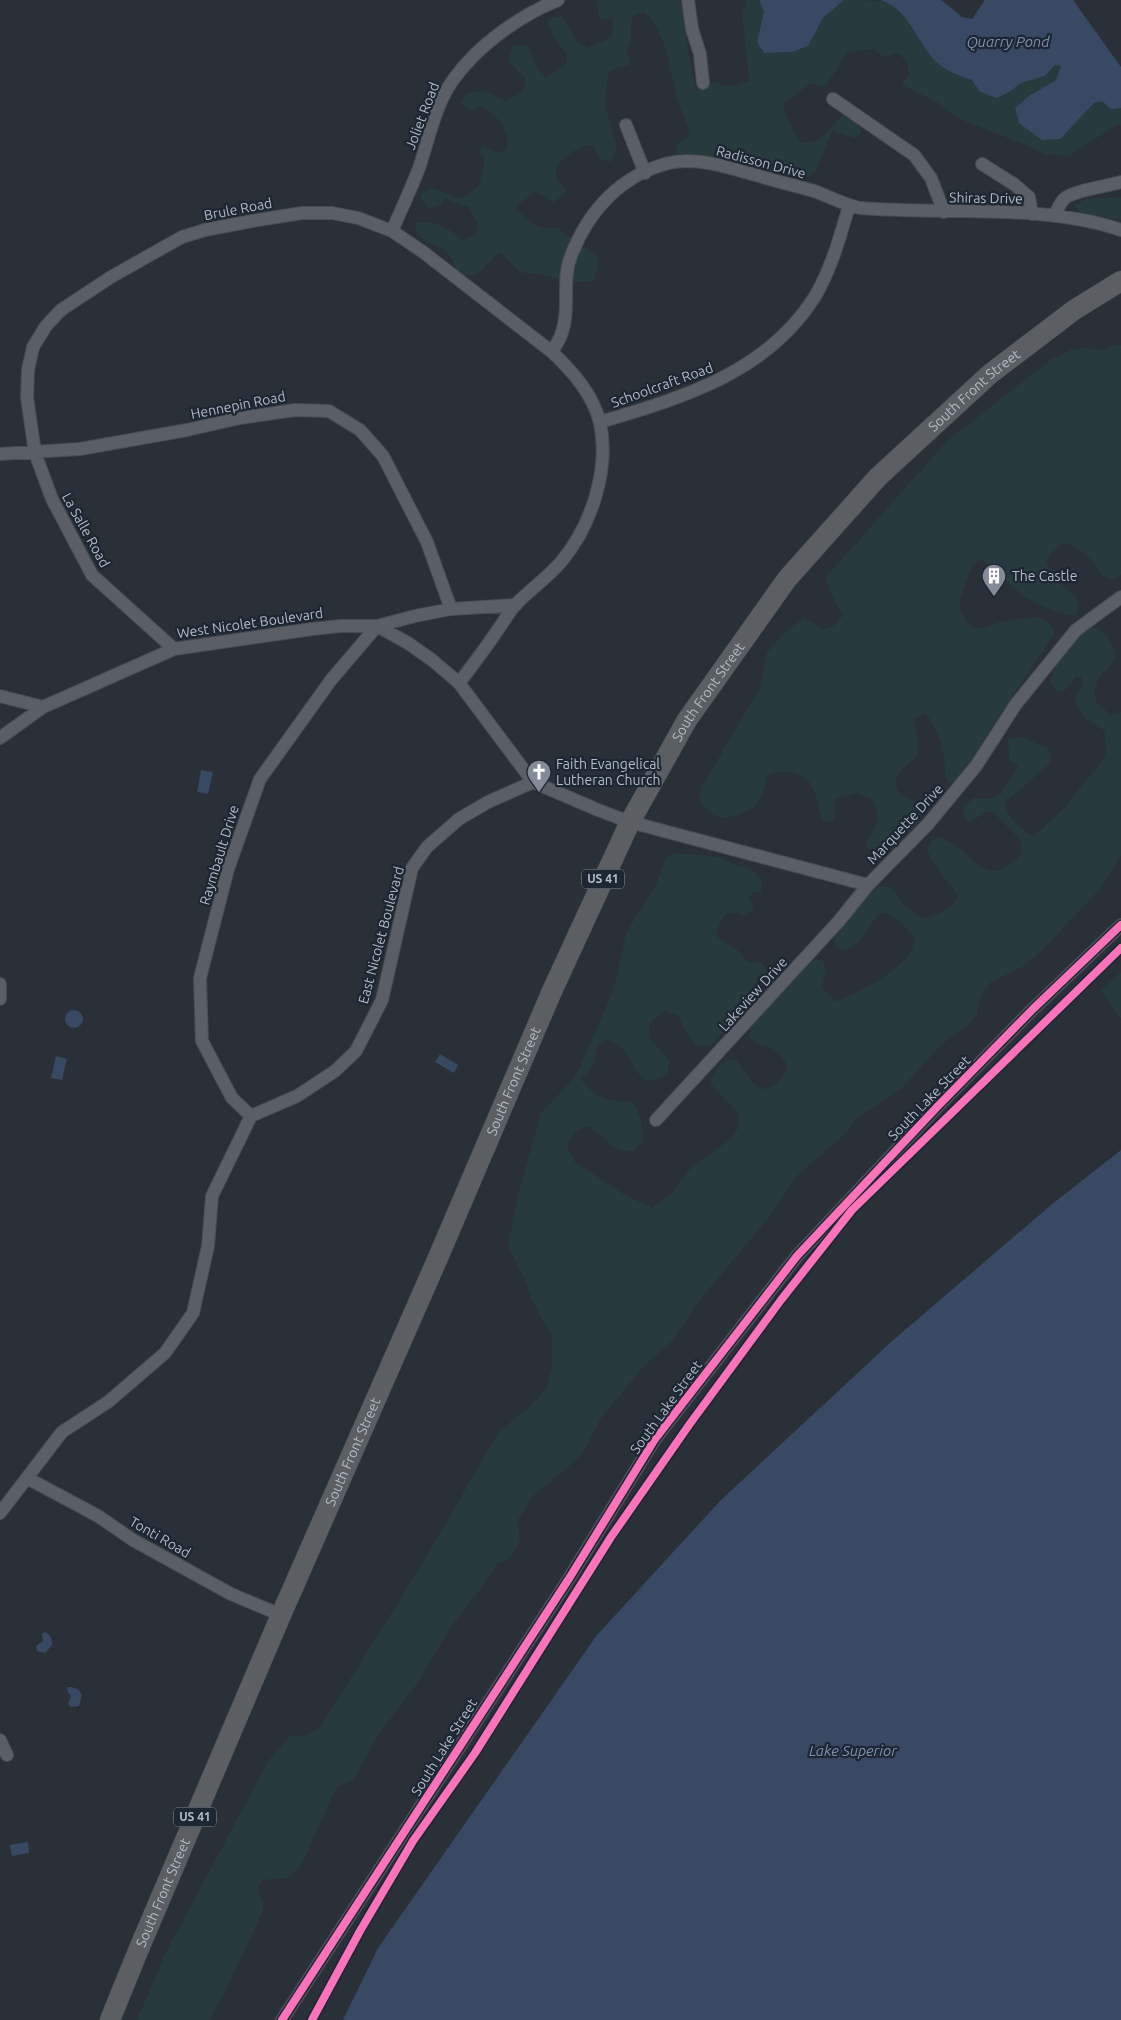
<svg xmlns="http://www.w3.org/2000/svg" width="1121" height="2020" viewBox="0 0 1121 2020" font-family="Ubuntu,sans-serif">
	<rect width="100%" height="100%" fill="#2a3038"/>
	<!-- green -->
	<path fill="#273a3e" d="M597 0H680L691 67 697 91 705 88 714 82C726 88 737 87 749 81L742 11 746 9V0H759L764 12 757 42 764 53 792 52 808 46 823 18 844 0C859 0 876 0 890 3 905 9 919 42 929 55 939 67 957 76 972 80L981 92 997 98 1009 92 1021 83 1045 76 1055 65 1061 66 1056 80 1030 94 1060 138 1094 103 1102 101 1111 109 1121 108V126L1118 124 1069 156 1044 154 1031 147 965 121 949 112 937 102 904 86 902 82 909 76 907 62 898 53 884 57 874 49 848 52 825 87 810 84 783 104 788 119 800 143C825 144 829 127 845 113L859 124 861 133 855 138 832 131 817 169 808 177 776 175 761 167 686 156 677 153 676 145 690 135C687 121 679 108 676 94 669 65 667 33 644 12L634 15 631 23V40L627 52 631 65 616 68 608 73 605 105 617 148 611 162 600 159 593 146 585 145C563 157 543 168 567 192L553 203 542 195 535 192 520 203 516 209 534 225 543 228H557L597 255 599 264 594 280C567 288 549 271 522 273L499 252 480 271 471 276 458 273C455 266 452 257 446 252 432 239 420 246 415 224 433 219 449 227 462 240L474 236 479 228 469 207 445 199 438 207 429 208 421 199V193L434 188 458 199 468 195 479 186 484 165V157L478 151 483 146 499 153 507 148C510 130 497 116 483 106L471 111 461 103 466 94C492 87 484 94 506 101L522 92 526 79 508 61 513 46 528 45 537 69 545 77 558 70 566 64 567 54 554 38 547 21 554 17 562 16 578 43 588 48 607 39 613 33V19H599Z
		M1121 197V220L1078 212 1075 205 1085 199Z
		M1117 345H1121V575L1112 579 1101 575 1091 559 1081 551 1072 545 1062 543 1052 552 1046 562 1053 575 1068 591 1075 595 1079 604 1076 616C1056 613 1035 605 1019 592 1006 581 995 568 981 559L972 566 960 599V610L966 621 974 628H985L996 623 1034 617 1043 619 1052 626 1054 635 989 731 965 772 957 780 948 783C944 774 945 766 944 756 941 741 935 724 925 713L913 719C915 730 922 741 917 753 912 766 896 768 896 783 895 800 917 797 921 810 926 824 891 847 879 850 876 850 871 849 868 849L866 841C879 823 881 820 872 799L857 793 836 799 833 804 835 818 830 822 822 819C818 809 817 798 813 788 805 771 783 768 768 775 765 785 763 795 757 804 755 808 749 810 744 812 723 822 712 819 699 800L703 785 761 686 767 652 789 628 804 619 824 629 834 626 843 615 830 592 826 577 947 441 1052 359 1071 350 1087 348 1101 350Z
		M1095 627C1108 634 1113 643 1116 658L1108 669 1099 676 1094 693 1097 703 1111 715 1121 712V856L1100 889 1043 949 1024 966 991 982 983 992 977 1005V1015L971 1022 941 1045 901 1089 858 1117 847 1132 797 1176 771 1215 699 1301 673 1340 644 1366 601 1418 583 1452 574 1462 534 1495 518 1520 520 1540 510 1558 496 1565 482 1587 451 1627 416 1685 378 1735 354 1780 337 1786 301 1866 288 1878 262 1880 257 1891 263 1901V1911L224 1994 209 2020H137L166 1952 269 1760 291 1735 305 1736 319 1729 422 1564 498 1433 531 1405 546 1388 552 1368V1337L532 1300 526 1282 508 1246 519 1191 541 1113 573 1079 580 1067 613 991 627 931 655 887 666 858 674 853 720 857 735 865 750 868 762 880 761 892H754L749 898 754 906 752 911 743 915 738 912 726 914 719 924 716 936 740 952 749 963H762C766 968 768 971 766 977 763 987 717 1043 708 1046 705 1046 699 1045 696 1045L687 1033 678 1016 665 1010 649 1024V1037L669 1060 668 1072C630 1102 640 1044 605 1040 594 1048 597 1051 594 1062 593 1069 586 1074 581 1079 596 1099 608 1101 632 1102 641 1115 643 1125 643 1141L633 1152C604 1149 608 1135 587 1126L574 1133 567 1145 574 1161 625 1195 652 1208 671 1194 679 1182 693 1166 732 1138 738 1128 739 1119 737 1112 710 1083C717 1070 720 1059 736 1059 754 1088 766 1104 788 1068 783 1055 771 1044 757 1044L749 1037 752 1023 810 962 817 959 823 961 826 969 822 988 837 1002C862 990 913 967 915 937L895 918 884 912C873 917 871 927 864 936 859 943 852 947 845 951L837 947 833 937C845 921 870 870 895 891 897 893 897 896 899 898 905 907 913 913 923 918 938 914 949 911 958 898L953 888 944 878 927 851 930 843 939 837C975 849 984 897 1023 852L1019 838 992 811 984 813 971 822 966 820 963 808 973 798 986 799 1001 794 1018 766 1009 760 1008 739 1021 737 1049 749 1051 762 1005 803C1007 818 1021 829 1034 836L1063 809 1106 756 1105 731 1086 719 1075 702 1078 690 1083 685 1081 677H1075L1071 684 1064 691H1056L1050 682C1055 665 1067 639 1083 630 1086 629 1091 628 1095 627Z
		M1121 972V1018L1101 991Z"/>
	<!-- water -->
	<path fill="#384963" d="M759 0H844L823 18 808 46 792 52 764 53 757 42 764 12Z
		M880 0H941L962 17 972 19 985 0H1073L1121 67V108L1111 109 1102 101 1094 103 1060 139 1042 140 1019 123 1015 108 1030 95 1056 80 1061 66 1055 65 1045 76 1021 83 1009 92 997 98 980 92 972 80C957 76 938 67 929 54 914 34 907 9 880 0Z
		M201 770 213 772 208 794 197 792Z
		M65 1019a9 9 0 1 1 18 0a9 9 0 1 1-18 0Z
		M440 1054 458 1065 454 1073 435 1062Z
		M56 1056 67 1059 62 1080 51 1078Z
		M1121 1150V2020H343L378 1948 597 1635 721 1500 891 1342 1051 1205Z
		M45 1632C51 1635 52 1639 52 1645L45 1653 37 1651 36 1646 43 1641 42 1634Z
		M68 1687C75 1687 79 1689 82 1695L79 1706 71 1707 68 1704 71 1696 67 1690Z
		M28 1842 29 1853 12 1856 10 1845Z"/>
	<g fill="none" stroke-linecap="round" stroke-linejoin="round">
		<defs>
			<path id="minor" d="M688 0 692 29 700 54 703 83
				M833 99 914 155 931 178 944 212
				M626 125 645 173
				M982 164 1015 185 1029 197 1032 214
				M1054 216C1057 211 1060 203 1064 199 1071 191 1108 186 1121 182
				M392 231C401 210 411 189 419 168 429 139 435 105 453 80 478 45 519 16 558 0
				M600 422C681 398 765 374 814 298 831 270 840 237 849 206
				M0 454 80 449 187 430 240 418 295 410 329 411 360 430 383 456 427 542 451 609
				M174 649 92 575 52 499 35 453 27 397 28 370 33 347 46 326 61 310 111 277 182 237 205 230 252 221 302 213H332L358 218 392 231 423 252 552 352
				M459 683C472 666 485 649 497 631 504 622 509 611 517 603 531 589 548 577 561 562 591 526 610 470 600 423 593 394 572 371 552 352 555 346 559 341 561 335 571 310 561 281 571 256 588 211 621 175 669 163 700 156 736 170 766 178 783 183 801 187 817 192 832 198 845 205 860 208 944 215 1041 203 1121 230
				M0 696 43 707
				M0 738 43 707 174 649 312 629 340 626H377L408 643 432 660 459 683 533 782 598 810 630 822 868 885
				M0 984V999
				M251 1116 232 1098 202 1041 200 978 228 869 260 779 331 680 377 626 415 616 451 609 516 605
				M656 1120 839 921 868 885 928 824 976 766 1016 704 1076 630 1121 597
				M27 1478 98 1516 133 1540 231 1594 281 1615
				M0 1513 62 1432 108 1402 165 1353 193 1313 208 1246 212 1196 251 1116 297 1096 335 1071 356 1051 382 1000 412 868 427 847 459 819 488 802 533 782
				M0 1740 7 1755
				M282 2020 570 1577 655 1439 797 1256 937 1107 1033 1009 1121 925"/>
			<g id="trunk">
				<path id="s1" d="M110 2020 138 1951 281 1615 437 1260 552 991 630 822 687 720 787 579 878 477 990 374 1074 310 1121 281"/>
			</g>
		</defs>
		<!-- minor casing -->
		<use href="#minor" stroke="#484c53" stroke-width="14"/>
		<!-- trunk casing -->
		<use href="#trunk" stroke="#474c53" stroke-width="21"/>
		<!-- minor -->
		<use href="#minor" stroke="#5a5e66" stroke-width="12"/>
		<!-- trunk -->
		<use href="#trunk" stroke="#5b5f64" stroke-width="20"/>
		<defs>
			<path id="cycleway" d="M282 2020 570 1577 655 1439 797 1256 937 1107 1033 1009 1121 925
				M312 2020 360 1931 413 1841 475 1753 611 1537 689 1425 781 1300 852 1210 1121 948"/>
		</defs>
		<!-- cycleway casing -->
		<use href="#cycleway" stroke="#1d2633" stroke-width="11"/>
		<!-- cycleway -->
		<use href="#cycleway" stroke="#fb73b8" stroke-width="8"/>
	</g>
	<!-- icons -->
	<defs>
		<symbol id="building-pin" viewBox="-11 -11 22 30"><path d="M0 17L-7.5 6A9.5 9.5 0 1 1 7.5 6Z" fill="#848b96" stroke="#1d2633"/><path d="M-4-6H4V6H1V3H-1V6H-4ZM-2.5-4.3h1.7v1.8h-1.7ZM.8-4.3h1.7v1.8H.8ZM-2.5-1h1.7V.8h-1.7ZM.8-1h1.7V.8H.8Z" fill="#fff"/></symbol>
		<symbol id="church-pin" viewBox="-11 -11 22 30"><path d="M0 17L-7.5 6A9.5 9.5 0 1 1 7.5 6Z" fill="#848b96" stroke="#1d2633"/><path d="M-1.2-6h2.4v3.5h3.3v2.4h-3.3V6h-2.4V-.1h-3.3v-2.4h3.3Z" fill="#fff"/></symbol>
	</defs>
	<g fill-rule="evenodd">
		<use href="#building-pin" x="980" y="562" width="28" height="38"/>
		<use href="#church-pin" x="525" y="758" width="28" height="38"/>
	</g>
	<g text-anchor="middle" stroke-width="4.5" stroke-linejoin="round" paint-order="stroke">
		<!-- shield labels -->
		<g fill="#1d2633" stroke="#878f9c" stroke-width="1">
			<rect x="582" y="869.5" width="42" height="19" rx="4"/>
			<rect x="174" y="1807.5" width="42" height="19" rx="4"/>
		</g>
		<g font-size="12" font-weight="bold" fill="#b4bcc9">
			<text x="603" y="883">US 41</text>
			<text x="195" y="1821">US 41</text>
		</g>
		<!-- street labels -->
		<g font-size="14" fill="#b4bcc9" stroke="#1d2633">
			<text transform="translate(422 116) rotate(-69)" y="5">Joliet Road</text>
			<text transform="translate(761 162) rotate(15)" y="5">Radisson Drive</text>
			<text transform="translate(986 198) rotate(1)" y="5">Shiras Drive</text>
			<text transform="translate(238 209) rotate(-11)" y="5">Brule Road</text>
			<text transform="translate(662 385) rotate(-20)" y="5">Schoolcraft Road</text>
			<text dy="5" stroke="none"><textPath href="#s1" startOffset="1862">South Front Street</textPath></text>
			<text transform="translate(238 405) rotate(-11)" y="5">Hennepin Road</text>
			<text transform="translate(86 530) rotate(61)" y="5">La Salle Road</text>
			<text transform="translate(250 623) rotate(-8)" y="5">West Nicolet Boulevard</text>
			<text dy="5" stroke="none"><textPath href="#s1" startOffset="1458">South Front Street</textPath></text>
			<text transform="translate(905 824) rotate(-47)" y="5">Marquette Drive</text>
			<text transform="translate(219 855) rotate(-73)" y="5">Raymbault Drive</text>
			<text transform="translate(381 935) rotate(-75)" y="5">East Nicolet Boulevard</text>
			<text transform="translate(753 994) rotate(-48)" y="5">Lakeview Drive</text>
			<text dy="5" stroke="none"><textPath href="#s1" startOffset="1022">South Front Street</textPath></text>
			<text transform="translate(929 1098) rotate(-46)" y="5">South Lake Street</text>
			<text transform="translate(666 1407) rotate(-54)" y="5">South Lake Street</text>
			<text dy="5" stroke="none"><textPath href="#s1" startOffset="618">South Front Street</textPath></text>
			<text transform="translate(160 1537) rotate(30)" y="5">Tonti Road</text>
			<text transform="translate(444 1747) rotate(-58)" y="5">South Lake Street</text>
			<text dy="5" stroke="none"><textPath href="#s1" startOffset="138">South Front Street</textPath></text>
		</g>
		<!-- poi labels -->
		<g font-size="14" fill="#b4bcc9" stroke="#1d2633" text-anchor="start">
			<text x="1012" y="581">The Castle</text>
			<text x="556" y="769">Faith Evangelical<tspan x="556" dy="16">Lutheran Church</tspan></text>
		</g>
		<!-- water labels -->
		<g font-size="15" font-style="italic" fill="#7c92b1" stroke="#1d2633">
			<text x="1008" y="47">Quarry Pond</text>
			<text x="853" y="1756">Lake Superior</text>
		</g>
	</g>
</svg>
